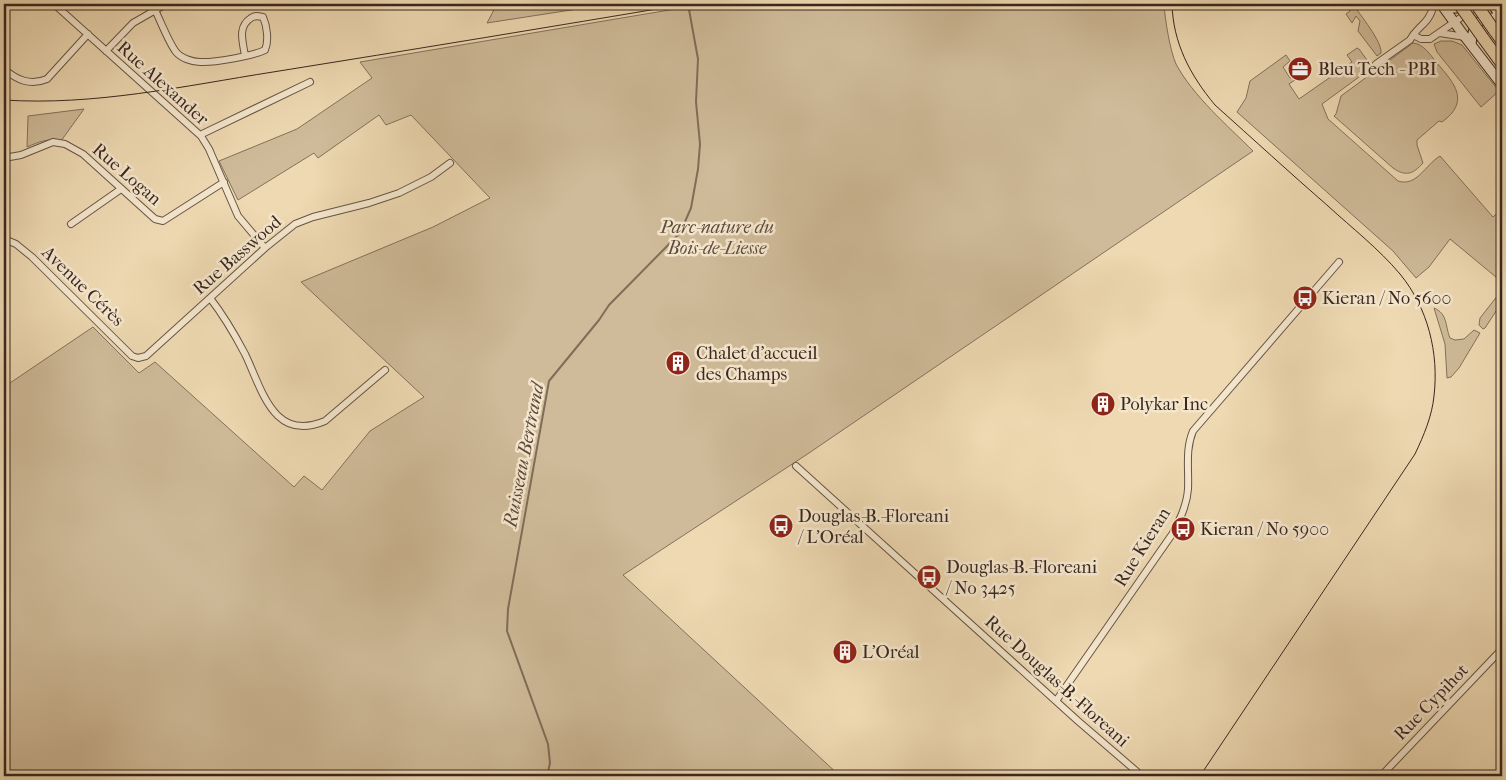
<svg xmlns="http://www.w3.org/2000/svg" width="1506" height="780" viewBox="0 0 1506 780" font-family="'IM FELL French Canon',serif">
	<rect width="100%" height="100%" fill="#eed9b2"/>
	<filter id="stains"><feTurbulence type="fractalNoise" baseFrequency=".004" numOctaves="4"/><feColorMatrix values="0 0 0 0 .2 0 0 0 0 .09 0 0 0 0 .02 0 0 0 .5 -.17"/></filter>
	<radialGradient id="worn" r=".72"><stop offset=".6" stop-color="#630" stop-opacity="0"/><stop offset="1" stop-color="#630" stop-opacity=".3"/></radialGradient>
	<!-- green -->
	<path fill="#cfbb99" stroke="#84715c" d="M497 4H610L487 23Z
		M705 4H1164C1165 19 1170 51 1176 64 1193 96 1228 126 1253 151L806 455 623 575 840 776H4V387L93 327 139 373 155 362 294 487 304 476 322 490 370 431 424 397 301 282 433 227 490 198 411 115 386 125 379 115 318 158 314 153 238 200 219 161 297 129 372 78 360 62Z
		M1346 4H1353C1360 15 1382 41 1381 53L1377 56 1358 31 1360 21 1356 16 1352 23 1346 14 1350 11Z
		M1441 41H1452L1462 45 1499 91 1481 107 1437 52 1434 44Z
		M1413 43C1424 44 1430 55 1437 63 1454 83 1471 101 1442 122L1439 121 1417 140V145L1423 163C1413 174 1406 177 1393 168L1334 116 1336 114 1341 96Z
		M1357 48 1359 49 1370 64V69L1322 104 1328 119 1398 181C1417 187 1425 165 1440 156L1493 217 1502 209V282L1450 239 1429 267 1416 278 1393 251 1237 112 1246 98 1250 81 1286 55 1290 61 1283 67 1290 78 1303 72 1304 74 1289 84 1299 99 1352 62 1347 55Z
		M84 109 61 141C47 138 39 142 27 147L28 116Z
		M1502 290V302L1485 328 1483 329 1479 325 1480 318Z
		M1434 308C1448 314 1445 326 1450 338L1455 340 1464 339 1474 330 1480 333 1459 368 1451 377 1447 378 1445 344Z"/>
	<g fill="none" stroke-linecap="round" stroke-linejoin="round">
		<!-- stream -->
		<path stroke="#806d59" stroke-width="2" d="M547 776 550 763 548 744 507 631 508 609 549 381 599 320 609 305 680 233 691 208 698 169 700 144 696 102 698 59 688 4"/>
		<defs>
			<path id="street" d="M54 4 201 136 209 149 238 216 265 248
				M155 10C161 22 168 41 176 52 181 58 192 62 200 62 213 63 253 56 265 50 269 41 267 26 263 17 258 16 255 15 251 18 237 27 243 42 245 56
				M1500 14 1502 4
				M1440 33 1465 37
				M1413 35 1421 39H1430L1479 5
				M106 51 133 23 166 4
				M1376 64 1410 40C1419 24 1429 25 1434 4
				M4 69C17 80 30 86 47 79L88 34
				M200 135 310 82
				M4 158 21 155 53 142 65 144 83 154 155 219 163 221 224 182
				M71 224 121 189
				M4 239 16 244 32 257 132 356 138 358 146 356 265 248 295 224 313 217 369 203 399 193 431 177 450 163
				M210 298C224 316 235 335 245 354 262 389 273 443 325 421L385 370
				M796 466 1078 721 1142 776
				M1056 701 1173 533C1180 519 1187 505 1188 489 1189 469 1185 450 1193 431L1339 262
				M1381 776 1502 649"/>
			<path id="secondary" d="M1441 4 1465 37 1502 85
				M1492 4 1502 18
				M1444 8H1457L1468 4
				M1471 44C1473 22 1481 15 1502 19"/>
			<path id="highway" d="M1494 30 1502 41
				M1483 38 1502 64"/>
		</defs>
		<!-- street casing -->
		<use href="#street" stroke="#665444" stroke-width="8"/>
		<!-- secondary casing -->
		<use href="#secondary" stroke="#39271f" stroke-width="11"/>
		<!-- highway casing -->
		<use href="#highway" stroke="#39271f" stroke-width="13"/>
		<!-- street -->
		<use href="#street" stroke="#f4e6cd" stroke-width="6"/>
		<!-- secondary -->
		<use href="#secondary" stroke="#f4e6cd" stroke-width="9"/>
		<!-- highway -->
		<use href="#highway" stroke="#eed9b2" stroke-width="11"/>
		<!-- tram -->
		<path stroke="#39271f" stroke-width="1" d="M1172 4C1173 43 1190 75 1215 105 1253 139 1290 173 1328 206 1352 228 1379 249 1400 274 1428 308 1439 353 1434 396 1432 416 1424 435 1415 454L1200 776
			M4 100C94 106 184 86 273 72 411 50 549 27 687 4"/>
		<defs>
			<path id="highway-bridge" d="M1459 4 1483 38
				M1476 4 1494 30"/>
		</defs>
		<!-- highway-bridge casing -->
		<use href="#highway-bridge" stroke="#39271f" stroke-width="13" stroke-linecap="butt"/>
		<!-- highway-bridge -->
		<use href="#highway-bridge" stroke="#eed9b2" stroke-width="11"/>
	</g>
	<!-- icons -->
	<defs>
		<symbol id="office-disc" viewBox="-11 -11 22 22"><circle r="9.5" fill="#8f2418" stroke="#f4e6cd"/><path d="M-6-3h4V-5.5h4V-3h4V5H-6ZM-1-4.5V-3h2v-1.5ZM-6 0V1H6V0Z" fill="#fff"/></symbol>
		<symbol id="bus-disc" viewBox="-11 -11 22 22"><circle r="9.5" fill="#8f2418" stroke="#f4e6cd"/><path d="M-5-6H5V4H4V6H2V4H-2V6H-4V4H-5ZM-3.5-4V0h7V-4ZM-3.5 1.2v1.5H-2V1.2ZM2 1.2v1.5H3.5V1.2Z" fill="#fff"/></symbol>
		<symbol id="building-disc" viewBox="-11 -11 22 22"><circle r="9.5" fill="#8f2418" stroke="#f4e6cd"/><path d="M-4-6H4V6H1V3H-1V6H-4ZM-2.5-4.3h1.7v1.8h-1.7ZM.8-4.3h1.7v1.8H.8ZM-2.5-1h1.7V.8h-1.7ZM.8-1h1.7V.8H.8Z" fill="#fff"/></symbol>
	</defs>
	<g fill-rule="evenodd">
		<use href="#office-disc" x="1286" y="55" width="28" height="28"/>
		<use href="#bus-disc" x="1291" y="284" width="28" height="28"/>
		<use href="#building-disc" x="664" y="349" width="28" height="28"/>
		<use href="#building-disc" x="1089" y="390" width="28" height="28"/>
		<use href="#bus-disc" x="767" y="512" width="28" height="28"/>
		<use href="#bus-disc" x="1169" y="515" width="28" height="28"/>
		<use href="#bus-disc" x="915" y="563" width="28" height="28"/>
		<use href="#building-disc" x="831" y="638" width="28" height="28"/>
	</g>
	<g text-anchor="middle" stroke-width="5" stroke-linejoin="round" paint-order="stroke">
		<!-- poi labels -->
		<g font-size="18" fill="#39271f" stroke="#f4e6cd" text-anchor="start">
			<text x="1318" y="75">Bleu Tech - PBI</text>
			<text x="1322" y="304">Kieran / No 5600</text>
			<text x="696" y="359">Chalet d'accueil<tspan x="696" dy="21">des Champs</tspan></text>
			<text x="1120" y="410">Polykar Inc</text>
			<text x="798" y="522">Douglas-B.-Floreani<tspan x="798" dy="21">/ L'Oréal</tspan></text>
			<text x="1200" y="535">Kieran / No 5900</text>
			<text x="946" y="573">Douglas-B.-Floreani<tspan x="946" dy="21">/ No 3425</tspan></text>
			<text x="862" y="658">L'Oréal</text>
		</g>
		<!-- street labels -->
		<g font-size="18" fill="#39271f" stroke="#f4e6cd">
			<text transform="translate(163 83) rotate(42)" y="6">Rue Alexander</text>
			<text transform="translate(127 174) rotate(41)" y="6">Rue Logan</text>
			<text transform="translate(237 255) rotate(-41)" y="6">Rue Basswood</text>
			<text transform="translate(83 286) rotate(44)" y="6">Avenue Cérès</text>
			<text transform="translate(1142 547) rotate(-58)" y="6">Rue Kieran</text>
			<text transform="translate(1057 681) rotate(42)" y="6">Rue Douglas-B.-Floreani</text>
			<text transform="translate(1431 702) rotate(-46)" y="6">Rue Cypihot</text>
		</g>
		<!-- park labels -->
		<g font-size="18" font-style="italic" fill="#5e4c3e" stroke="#f4e6cd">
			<text x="717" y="233">Parc-nature du<tspan x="717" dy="21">Bois-de-Liesse</tspan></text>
		</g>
		<!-- water labels -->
		<g font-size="19" font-style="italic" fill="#5d4a3c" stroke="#f4e6cd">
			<text transform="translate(523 455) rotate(-79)" y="7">Ruisseau Bertrand</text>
		</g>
	</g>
	<!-- margin -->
	<rect width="1506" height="780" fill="none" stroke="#eed9b2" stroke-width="20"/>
	<rect x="5" y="5" width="1496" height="770" fill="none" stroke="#39271f" stroke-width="2.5"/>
	<rect x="10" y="10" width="1486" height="760" fill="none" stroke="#39271f"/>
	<rect width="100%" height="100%" filter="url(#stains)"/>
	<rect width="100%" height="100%" fill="url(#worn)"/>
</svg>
